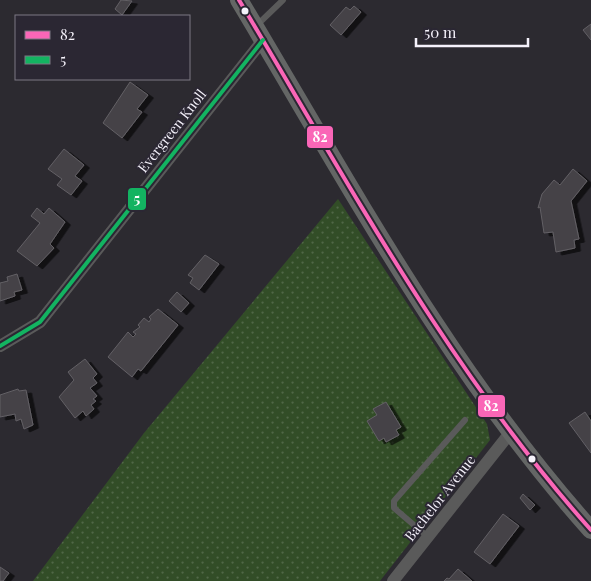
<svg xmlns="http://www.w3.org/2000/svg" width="591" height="581" viewBox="0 0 591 581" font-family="'Playfair Display',serif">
	<defs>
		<pattern id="grass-dots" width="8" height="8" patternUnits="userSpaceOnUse" patternTransform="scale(1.25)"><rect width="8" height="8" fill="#324d27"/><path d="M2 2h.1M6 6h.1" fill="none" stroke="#506747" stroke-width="1.8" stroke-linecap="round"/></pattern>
		<filter id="shadow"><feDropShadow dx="5.5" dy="3" stdDeviation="0" flood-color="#0009"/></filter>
	</defs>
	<rect width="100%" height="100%" fill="#2c2a30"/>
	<!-- grass -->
	<path fill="url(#grass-dots)" d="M338 199 487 424 490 440 380 581H33L144 433Z"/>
	<!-- building -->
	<path fill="#444247" stroke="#636065" filter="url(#shadow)" d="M121 0 132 1 122 15 115 9Z
		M354 6 361 12 341 35 330 25 346 7 350 10Z
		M591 24V40L583 30Z
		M130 82 148 95 137 109 142 112 122 138 103 123Z
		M64 149 84 165 75 176 82 181 71 195 57 185 62 179 48 169Z
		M573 169 587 181 571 201 579 239 574 240 575 248 556 252 553 232 544 233 540 207 538 208 542 194 554 180 560 185Z
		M37 208 44 214 49 208 65 222 50 244 54 248 37 266 17 251 40 223 31 216Z
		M205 255 219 264 199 290 190 283 193 278 188 275Z
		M17 274 22 290 14 292 15 296 0 301V283L8 281 7 277Z
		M177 292 189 303 181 312 169 301Z
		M158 309 178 325 141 371 138 369 132 377 108 357 128 332 133 337 136 334 133 332 140 327 138 325 144 318 149 322 151 319 149 317Z
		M85 359 97 374 93 378 97 383 90 388 97 396 93 399 96 401 91 405 94 409 86 416 83 411 75 418 59 397 74 380 68 372Z
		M18 389 19 391 26 390 33 425 24 429 21 419 16 421 15 414 0 417V395Z
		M386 402 401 427 396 430 399 435 386 442 384 438 379 441 367 421 377 415 373 409Z
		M585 412 591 421V453L569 423Z
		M523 494 535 505 530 510 520 498Z
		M503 514 519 526 490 564 474 552Z
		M0 567 9 573 3 581H0Z
		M458 569 472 581H444L447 578 449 579Z"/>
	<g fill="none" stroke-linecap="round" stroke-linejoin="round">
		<!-- service -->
		<path stroke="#5a5a5a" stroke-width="6" d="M256 26 283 0
			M428 537 394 508V501L465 420"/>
		<!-- minor -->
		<path stroke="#5a5a5a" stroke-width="12" d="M0 346 40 322 263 40
			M393 581 510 433"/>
		<!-- secondary -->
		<path stroke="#646665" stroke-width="18" d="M239 0C348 182 449 371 591 530"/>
		<defs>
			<path id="bus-1" d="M239 0C348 182 449 371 591 530"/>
			<path id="bus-2" d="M0 346 40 322 263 40"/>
		</defs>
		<!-- bus-1 casing -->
		<use href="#bus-1" stroke="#2b2733" stroke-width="8"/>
		<!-- bus-2 casing -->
		<use href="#bus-2" stroke="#2b2733" stroke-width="8"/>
		<!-- bus-1 -->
		<use href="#bus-1" stroke="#fa66b7" stroke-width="4"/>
		<!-- bus-2 -->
		<use href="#bus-2" stroke="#13b361" stroke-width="4"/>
	</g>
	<!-- markers -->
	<g fill="#f5f2fb" stroke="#2b2733" stroke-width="2">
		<circle cx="245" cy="11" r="4.5"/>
		<circle cx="532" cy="459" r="4.5"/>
	</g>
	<g text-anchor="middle" stroke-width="4" stroke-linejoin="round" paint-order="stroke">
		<!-- street labels -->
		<g font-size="14" fill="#f5f2fb" stroke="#2b2733">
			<text transform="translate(172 131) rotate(-52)" y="5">Evergreen Knoll</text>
			<text transform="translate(440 498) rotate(-52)" y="5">Bachelor Avenue</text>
		</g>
	</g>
	<g stroke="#2b2733" stroke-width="2">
		<rect x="306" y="125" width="28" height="24" rx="5" fill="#fa66b7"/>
		<rect x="127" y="187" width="20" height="24" rx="5" fill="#13b361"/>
		<rect x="477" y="394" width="29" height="24" rx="5" fill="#fa66b7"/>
	</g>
	<g font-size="14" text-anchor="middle" font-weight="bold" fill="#fff">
		<text x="320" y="142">82</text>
		<text x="137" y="204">5</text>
		<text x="491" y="411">82</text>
	</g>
	<!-- legend -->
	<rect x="15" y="15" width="175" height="65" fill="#2b2733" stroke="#7c7883"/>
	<rect x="25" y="31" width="25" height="8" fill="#fa66b7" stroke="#7c7883"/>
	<text x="60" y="40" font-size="15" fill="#f5f2fb">82</text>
	<rect x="25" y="56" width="25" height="8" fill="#13b361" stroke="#7c7883"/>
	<text x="60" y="65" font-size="15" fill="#f5f2fb">5</text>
	<!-- scale -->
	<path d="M416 38v8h112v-8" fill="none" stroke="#f5f2fb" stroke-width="2.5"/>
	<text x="424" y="38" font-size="15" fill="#f5f2fb" stroke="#2b2733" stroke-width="4" paint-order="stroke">50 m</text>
</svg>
